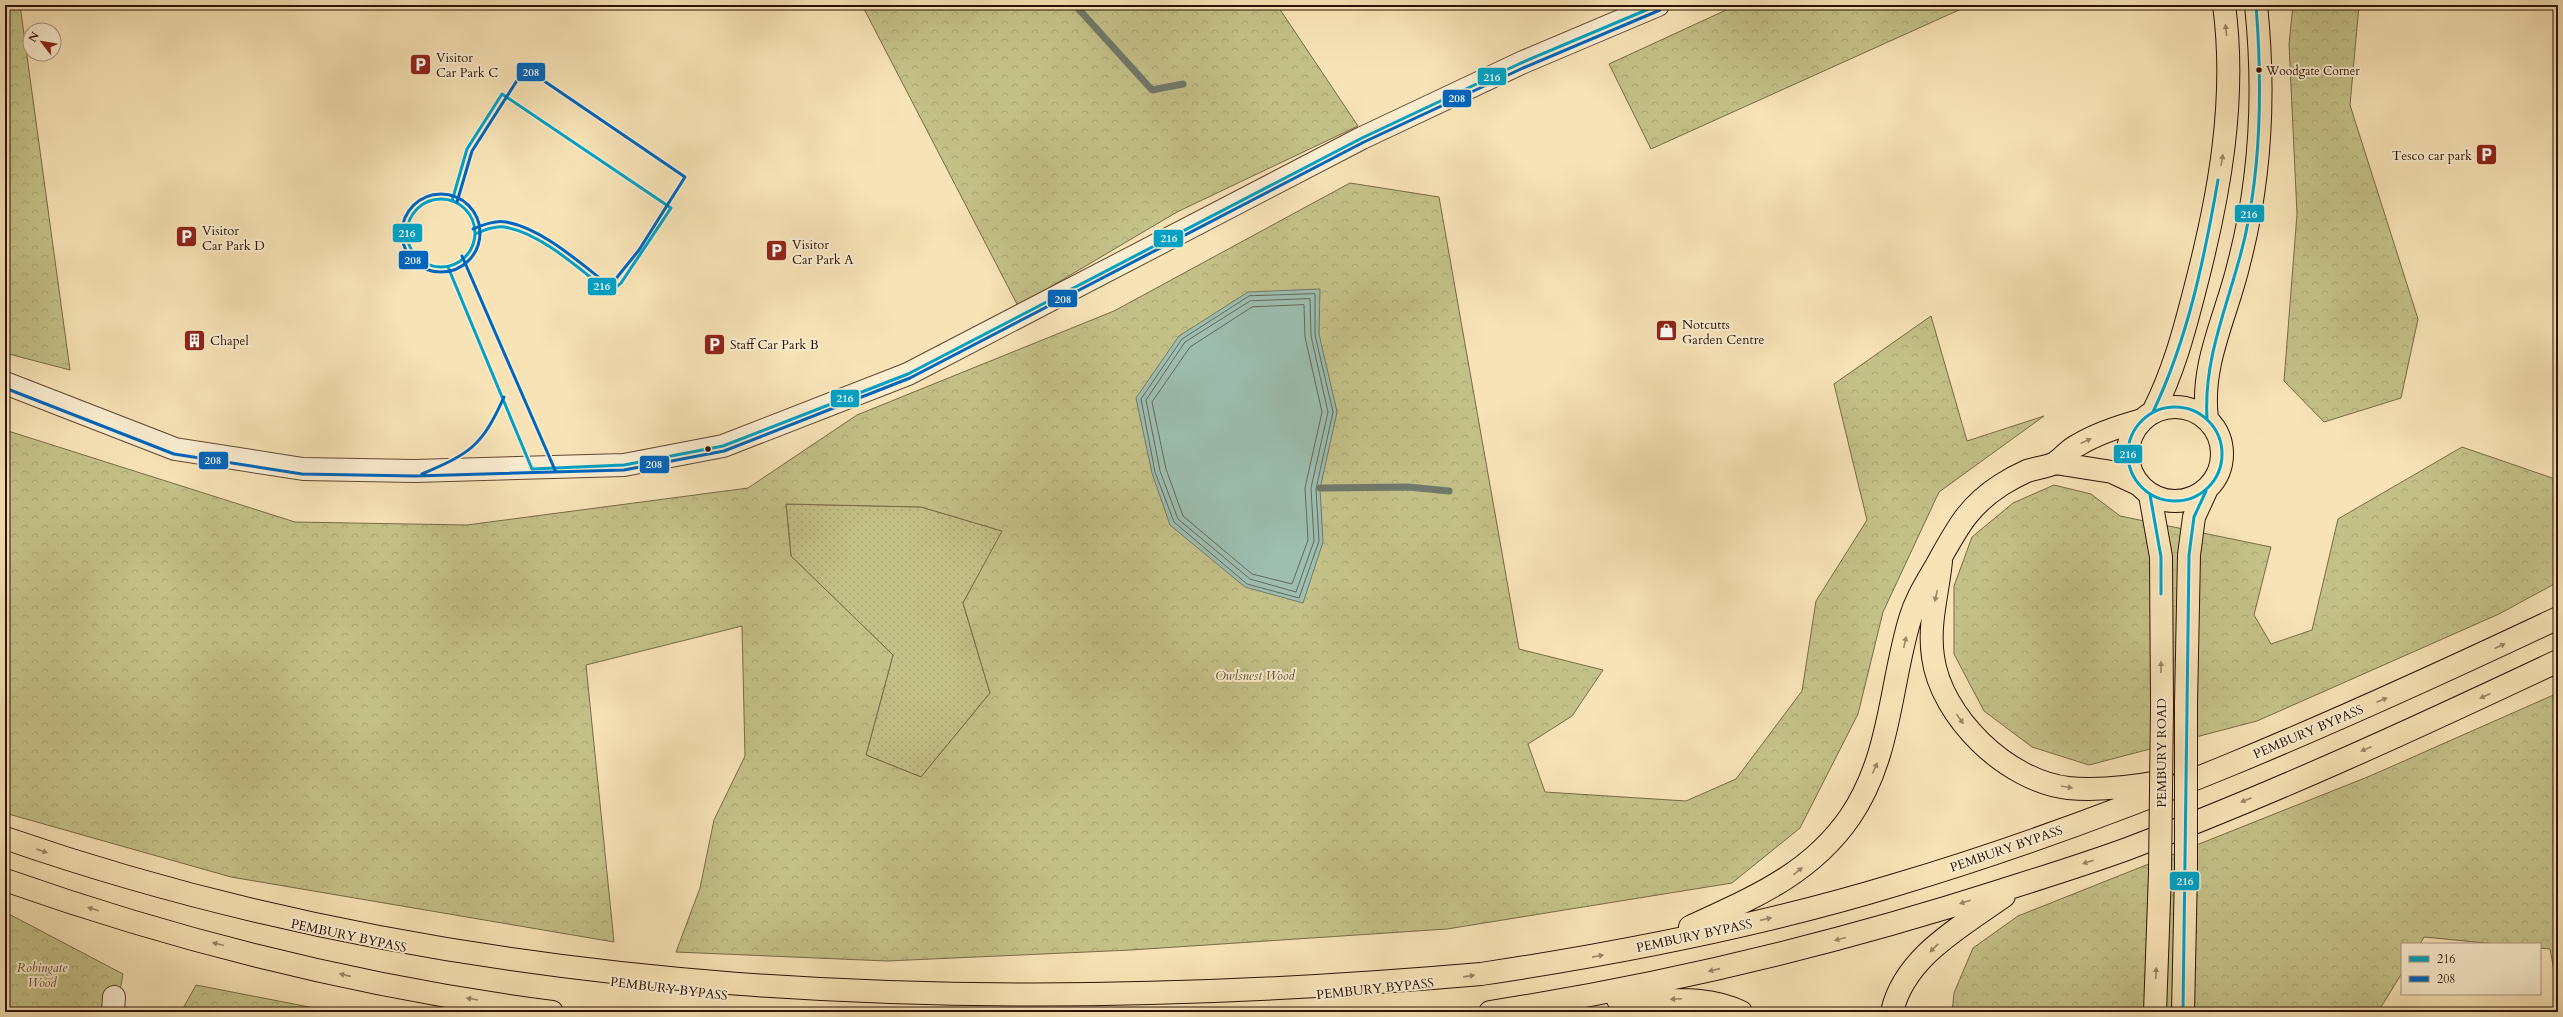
<svg xmlns="http://www.w3.org/2000/svg" width="2563" height="1017" viewBox="0 0 2563 1017" font-family="Cardo,serif">
	<defs>
		<pattern id="grass-dots" width="8" height="8" patternUnits="userSpaceOnUse"><rect width="8" height="8" fill="#c4c188"/><path d="M2 2h.1M6 6h.1" fill="none" stroke="#a9a574" stroke-width="1.8" stroke-linecap="round"/></pattern>
		<pattern id="forest-crowns" width="20" height="18" patternUnits="userSpaceOnUse"><rect width="20" height="18" fill="#c4c188"/><path d="M2 6a3 3 0 1 1 6 0M12 15a3 3 0 1 1 6 0" fill="none" stroke="#a9a574"/></pattern>
	</defs>
	<rect width="100%" height="100%" fill="#f7e3b6"/>
	<filter id="stains"><feTurbulence type="fractalNoise" baseFrequency=".005" numOctaves="4"/><feColorMatrix values="0 0 0 0 .2 0 0 0 0 .09 0 0 0 0 .02 0 0 0 .5 -.17"/></filter>
	<radialGradient id="worn" r=".72"><stop offset=".6" stop-color="#630" stop-opacity="0"/><stop offset="1" stop-color="#630" stop-opacity=".3"/></radialGradient>
	<!-- grass -->
	<path fill="url(#grass-dots)" stroke="#786a45" d="M786 504 921 507 1003 531 963 603 990 693 921 777 866 755 893 655 791 556Z"/>
	<!-- forest -->
	<path fill="url(#forest-crowns)" stroke="#786a45" fill-rule="evenodd" d="M5 5H20L70 370 5 353Z
		M862 5H1277L1358 126 1177 212 1018 306Z
		M1737 5H1970L1651 149 1609 64Z
		M2293 5H2359L2350 105 2418 319 2401 398 2324 422 2284 381 2297 214 2289 44Z
		M1350 183 1439 197 1519 649 1603 670 1572 716 1528 744 1545 792 1686 801 1736 779 1802 691 1816 601 1867 520 1834 384 1931 316 1967 441 2044 416 1939 492 1883 612 1858 714 1800 828 1732 883 1447 929 1131 950 887 961 676 952 700 888 714 820 745 756 742 626 586 665 614 942 231 877 5 813V430L295 522 467 525 748 488 857 415 1114 311ZM786 504 921 507 1002 531 963 603 990 693 921 777 866 755 893 655 791 556Z
		M2462 447 2558 480V582L2499 614 2257 721 2089 765 2032 747 1984 711 1954 654V586L1972 537 2013 503 2054 485 2091 494 2120 516 2271 547 2254 615 2271 644 2312 630 2338 519Z
		M2558 693V991L2550 949 2540 948V944H2496L2424 937 2420 944H2402V973L2378 1012H1952L1954 993 1973 948 2018 916 2370 776Z
		M5 912 123 974 116 1012H5Z
		M196 985 335 1012H181Z"/>
	<!-- water -->
	<path fill="#9dbeb1" stroke="#70796b" d="M1320 289 1319 334 1337 412 1320 489 1323 542 1303 603 1245 587 1170 525 1152 473 1136 398 1179 336 1248 292Z"/>
	<g fill="none" stroke-linecap="round" stroke-linejoin="round">
		<!-- shore -->
		<path stroke="#65685a" stroke-width="1" d="M1315 294V335L1333 412 1316 489 1319 541 1299 598 1247 584 1174 522 1155 472 1141 399 1182 339 1249 296Z
			M1310 299 1311 336 1328 412 1311 488 1314 541 1296 592 1250 579 1178 519 1160 471 1146 400 1185 342 1250 301Z
			M1304 305 1305 337 1322 412 1305 488 1308 540 1292 584 1252 574 1183 516 1166 469 1152 402 1190 347 1252 307Z"/>
		<!-- stream -->
		<path stroke="#70796b" stroke-width="7" d="M1075 5 1152 90 1183 84
			M1320 488 1408 487 1449 491"/>
		<defs>
			<path id="minor" d="M5 383 175 449 303 469 415 471 624 465 723 446 908 374 1362 138 1521 63 1658 5
				M113 1012 114 997"/>
			<path id="major" d="M2128 454a47 47 0 1 1 94 0a47 47 0 1 1-94 0Z
				M2153 412C2173 373 2184 332 2195 289 2219 197 2237 100 2224 5
				M2207 418C2200 364 2227 315 2239 263 2261 179 2265 91 2256 5
				M2150 495 2161 557 2162 706
				M2186 704 2189 555 2194 517 2206 491
				M2155 1012 2160 873
				M2183 1012 2186 871"/>
			<path id="highway" d="M2055 463 2112 472 2138 484
				M1941 561C1938 593 1928 624 1933 657 1941 717 2007 781 2068 788 2101 791 2132 787 2164 781
				M5 838C477 1002 987 1017 1481 974 1621 953 1760 926 1895 885 2124 817 2342 720 2558 618
				M5 880C181 942 367 988 552 1012
				M1690 927C1752 898 1810 875 1850 817 1891 757 1890 685 1910 619 1917 595 1930 578 1941 557 1959 525 1970 505 2001 485 2009 480 2018 475 2027 471 2036 468 2047 467 2055 463 2063 458 2069 449 2078 445 2098 433 2120 426 2142 420
				M1618 1000C1660 1003 1702 993 1741 1012
				M1490 1012C1665 985 1835 944 2003 890 2044 877 2086 864 2127 849 2273 794 2416 728 2558 661
				M1892 1012C1904 957 1962 926 2004 896"/>
		</defs>
		<!-- minor casing -->
		<use href="#minor" stroke="#60462f" stroke-width="24"/>
		<!-- major casing -->
		<use href="#major" stroke="#2d1202" stroke-width="24"/>
		<!-- highway casing -->
		<use href="#highway" stroke="#2d1202" stroke-width="24"/>
		<!-- minor -->
		<use href="#minor" stroke="#faedd0" stroke-width="22"/>
		<!-- major -->
		<use href="#major" stroke="#f7e3b6" stroke-width="22"/>
		<!-- highway -->
		<use href="#highway" stroke="#f7e3b6" stroke-width="22"/>
		<defs>
			<path id="major-bridge" d="M2186 704V871
				M2160 873 2162 706"/>
		</defs>
		<!-- major-bridge casing -->
		<use href="#major-bridge" stroke="#2d1202" stroke-width="24" stroke-linecap="butt"/>
		<!-- major-bridge -->
		<use href="#major-bridge" stroke="#f7e3b6" stroke-width="22"/>
		<defs>
			<path id="bus-1" d="M407 233a34 34 0 1 1 68 0a34 34 0 1 1-68 0Z
				M452 201 467 149 502 94 671 208 621 283 610 293C582 271 540 232 504 227 495 226 484 230 475 234
				M448 267 532 469 624 465 723 446 908 374 1362 138 1521 63 1658 5
				M2128 454a47 47 0 1 1 94 0a47 47 0 1 1-94 0Z
				M2153 412C2188 338 2204 260 2218 180
				M2207 418C2203 353 2233 294 2246 232 2262 157 2262 81 2256 5
				M2150 495 2161 557V594
				M2183 1012 2189 555 2194 517 2206 491"/>
			<path id="bus-2" d="M402 233a39 39 0 1 1 78 0a39 39 0 1 1-78 0Z
				M457 202 472 151 525 68 685 177 639 250 610 286C581 264 542 228 506 222 495 220 483 225 473 229
				M462 256 555 470
				M5 388 174 454 302 474 415 476 624 470 724 451 910 378 1364 142 1523 68 1660 10
				M422 474C471 453 482 446 504 397"/>
		</defs>
		<!-- bus-1 casing -->
		<use href="#bus-1" stroke="#faedd0" stroke-width="6"/>
		<!-- bus-2 casing -->
		<use href="#bus-2" stroke="#faedd0" stroke-width="6"/>
		<!-- bus-1 -->
		<use href="#bus-1" stroke="#02a1c4" stroke-width="3"/>
		<!-- bus-2 -->
		<use href="#bus-2" stroke="#0065bd" stroke-width="3"/>
	</g>
	<!-- one-way arrows -->
	<defs><path id="oneway-solid" d="M-6-.8H1V-3.2L6.5 0L1 3.2V.8H-6Z"/></defs>
	<g fill="#9c8565">
		<use href="#oneway-solid" transform="translate(2226 30) rotate(-96)"/>
		<use href="#oneway-solid" transform="translate(2222 160) rotate(-80)"/>
		<use href="#oneway-solid" transform="translate(2086 441) rotate(-24)"/>
		<use href="#oneway-solid" transform="translate(1936 596) rotate(103)"/>
		<use href="#oneway-solid" transform="translate(1905 642) rotate(-78)"/>
		<use href="#oneway-solid" transform="translate(2500 646) rotate(-25)"/>
		<use href="#oneway-solid" transform="translate(2161 667) rotate(-90)"/>
		<use href="#oneway-solid" transform="translate(2485 696) rotate(155)"/>
		<use href="#oneway-solid" transform="translate(2382 700) rotate(-23)"/>
		<use href="#oneway-solid" transform="translate(1960 719) rotate(54)"/>
		<use href="#oneway-solid" transform="translate(2366 749) rotate(157)"/>
		<use href="#oneway-solid" transform="translate(1875 768) rotate(-66)"/>
		<use href="#oneway-solid" transform="translate(2067 787) rotate(10)"/>
		<use href="#oneway-solid" transform="translate(2246 800) rotate(157)"/>
		<use href="#oneway-solid" transform="translate(42 851) rotate(19)"/>
		<use href="#oneway-solid" transform="translate(2088 862) rotate(162)"/>
		<use href="#oneway-solid" transform="translate(1798 871) rotate(-39)"/>
		<use href="#oneway-solid" transform="translate(1965 902) rotate(162)"/>
		<use href="#oneway-solid" transform="translate(93 909) rotate(-163)"/>
		<use href="#oneway-solid" transform="translate(1766 919) rotate(-13)"/>
		<use href="#oneway-solid" transform="translate(1840 939) rotate(165)"/>
		<use href="#oneway-solid" transform="translate(218 944) rotate(-166)"/>
		<use href="#oneway-solid" transform="translate(1934 948) rotate(136)"/>
		<use href="#oneway-solid" transform="translate(1598 956) rotate(-11)"/>
		<use href="#oneway-solid" transform="translate(1714 970) rotate(167)"/>
		<use href="#oneway-solid" transform="translate(2156 973) rotate(-88)"/>
		<use href="#oneway-solid" transform="translate(345 975) rotate(-167)"/>
		<use href="#oneway-solid" transform="translate(1469 976) rotate(-8)"/>
		<use href="#oneway-solid" transform="translate(472 999) rotate(-170)"/>
		<use href="#oneway-solid" transform="translate(1676 999) rotate(177)"/>
	</g>
	<!-- icons -->
	<defs>
		<symbol id="parking-square" viewBox="-11 -11 22 22"><rect x="-9" y="-9" width="18" height="18" rx="4" fill="#8f2418" stroke="#faedd0"/><path d="M-3.5-5.5H1a3.5 3.5 0 0 1 0 7H-1V5.5H-3.5ZM-1-3.4V-.6H.8a1.4 1.4 0 0 0 0-2.8Z" fill="#fff"/></symbol>
		<symbol id="shop-square" viewBox="-11 -11 22 22"><rect x="-9" y="-9" width="18" height="18" rx="4" fill="#8f2418" stroke="#faedd0"/><path d="M-5-2.5h2.3a2.7 3.5 0 0 1 5.4 0H5L5.5 6h-11ZM-1.5-2.5h3a1.5 2.3 0 0 0-3 0Z" fill="#fff"/></symbol>
		<symbol id="building-square" viewBox="-11 -11 22 22"><rect x="-9" y="-9" width="18" height="18" rx="4" fill="#8f2418" stroke="#faedd0"/><path d="M-4-6H4V6H1V3H-1V6H-4ZM-2.5-4.3h1.7v1.8h-1.7ZM.8-4.3h1.7v1.8H.8ZM-2.5-1h1.7V.8h-1.7ZM.8-1h1.7V.8H.8Z" fill="#fff"/></symbol>
	</defs>
	<g fill-rule="evenodd">
		<use href="#parking-square" x="408" y="52" width="25" height="25"/>
		<use href="#parking-square" x="2474" y="142" width="25" height="25"/>
		<use href="#parking-square" x="174" y="224" width="25" height="25"/>
		<use href="#parking-square" x="764" y="238" width="25" height="25"/>
		<use href="#shop-square" x="1654" y="318" width="25" height="25"/>
		<use href="#building-square" x="182" y="328" width="25" height="25"/>
		<use href="#parking-square" x="702" y="332" width="25" height="25"/>
	</g>
	<!-- markers -->
	<g fill="#2d1202" stroke="#faedd0" stroke-width="1.5">
		<circle cx="2259" cy="70" r="3.5"/>
		<circle cx="708" cy="449" r="3.5"/>
	</g>
	<g text-anchor="middle" stroke-width="4" stroke-linejoin="round" paint-order="stroke">
		<!-- bus labels -->
		<g font-size="12" fill="#2d1202" stroke="#faedd0" text-anchor="start">
			<text x="2266" y="75">Woodgate Corner</text>
		</g>
		<!-- poi labels -->
		<g font-size="13" fill="#2d1202" stroke="#faedd0" text-anchor="start">
			<text x="436" y="62">Visitor<tspan x="436" dy="15">Car Park C</tspan></text>
			<text x="2472" y="160" text-anchor="end">Tesco car park</text>
			<text x="202" y="235">Visitor<tspan x="202" dy="15">Car Park D</tspan></text>
			<text x="792" y="249">Visitor<tspan x="792" dy="15">Car Park A</tspan></text>
			<text x="1682" y="329">Notcutts<tspan x="1682" dy="15">Garden Centre</tspan></text>
			<text x="210" y="345">Chapel</text>
			<text x="730" y="349">Staff Car Park B</text>
		</g>
		<!-- park labels -->
		<g font-size="13" font-style="italic" fill="#624f31" stroke="#faedd0">
			<text x="1255" y="680">Owlsnest Wood</text>
			<text x="42" y="972">Robingate<tspan x="42" dy="15">Wood</tspan></text>
		</g>
		<!-- street labels -->
		<g font-size="13" fill="#2d1202" stroke="#faedd0">
			<text transform="translate(2308 731) rotate(-23)" y="5">PEMBURY BYPASS</text>
			<text transform="translate(2161 753) rotate(-90)" y="5">PEMBURY ROAD</text>
			<text transform="translate(2006 848) rotate(-19)" y="5">PEMBURY BYPASS</text>
			<text transform="translate(349 935) rotate(12)" y="5">PEMBURY BYPASS</text>
			<text transform="translate(1694 935) rotate(-12)" y="5">PEMBURY BYPASS</text>
			<text transform="translate(669 988) rotate(7)" y="5">PEMBURY BYPASS</text>
			<text transform="translate(1375 988) rotate(-6)" y="5">PEMBURY BYPASS</text>
		</g>
	</g>
	<g stroke="#faedd0" stroke-width="1.5">
		<rect x="516" y="62" width="30" height="20" rx="4" fill="#0065bd"/>
		<rect x="1477" y="67" width="30" height="19" rx="4" fill="#02a1c4"/>
		<rect x="1442" y="89" width="30" height="19" rx="4" fill="#0065bd"/>
		<rect x="2234" y="204" width="31" height="19" rx="4" fill="#02a1c4"/>
		<rect x="392" y="223" width="31" height="20" rx="4" fill="#02a1c4"/>
		<rect x="1153" y="229" width="31" height="19" rx="4" fill="#02a1c4"/>
		<rect x="398" y="250" width="31" height="20" rx="4" fill="#0065bd"/>
		<rect x="587" y="277" width="30" height="19" rx="4" fill="#02a1c4"/>
		<rect x="1047" y="289" width="31" height="19" rx="4" fill="#0065bd"/>
		<rect x="830" y="389" width="30" height="19" rx="4" fill="#02a1c4"/>
		<rect x="2113" y="444" width="30" height="20" rx="4" fill="#02a1c4"/>
		<rect x="198" y="451" width="31" height="19" rx="4" fill="#0065bd"/>
		<rect x="639" y="455" width="31" height="19" rx="4" fill="#0065bd"/>
		<rect x="2169" y="871" width="31" height="20" rx="4" fill="#02a1c4"/>
	</g>
	<g font-size="11" text-anchor="middle" font-weight="bold" fill="#fff">
		<text x="531" y="76">208</text>
		<text x="1492" y="81">216</text>
		<text x="1457" y="102">208</text>
		<text x="2249" y="218">216</text>
		<text x="407" y="237">216</text>
		<text x="1169" y="242">216</text>
		<text x="413" y="264">208</text>
		<text x="602" y="290">216</text>
		<text x="1063" y="303">208</text>
		<text x="845" y="402">216</text>
		<text x="2128" y="458">216</text>
		<text x="213" y="464">208</text>
		<text x="654" y="468">208</text>
		<text x="2185" y="885">216</text>
	</g>
	<!-- margin -->
	<rect width="2563" height="1017" fill="none" stroke="#f7e3b6" stroke-width="20"/>
	<rect x="6" y="6" width="2551" height="1005" fill="none" stroke="#2d1202" stroke-width="2"/>
	<rect x="10" y="10" width="2543" height="997" fill="none" stroke="#2d1202"/>
	<!-- legend -->
	<rect x="2401" y="943" width="140" height="52" fill="#faedd0" stroke="#a8957e"/>
	<rect x="2409" y="956" width="20" height="6" fill="#02a1c4" stroke="#a8957e"/>
	<text x="2437" y="963" font-size="12" fill="#2d1202">216</text>
	<rect x="2409" y="976" width="20" height="6" fill="#0065bd" stroke="#a8957e"/>
	<text x="2437" y="983" font-size="12" fill="#2d1202">208</text>
	<!-- north arrow -->
	<g transform="translate(42 42) rotate(301)"><circle r="19" fill="#faedd0" stroke="#a8957e"/>
	<path d="M0-3L7 15L0 10L-7 15Z" fill="#8f2418"/>
	<text y="-6" font-size="11" font-weight="bold" text-anchor="middle" fill="#2d1202">N</text>
	</g>
	<rect width="100%" height="100%" filter="url(#stains)"/>
	<rect width="100%" height="100%" fill="url(#worn)"/>
</svg>
